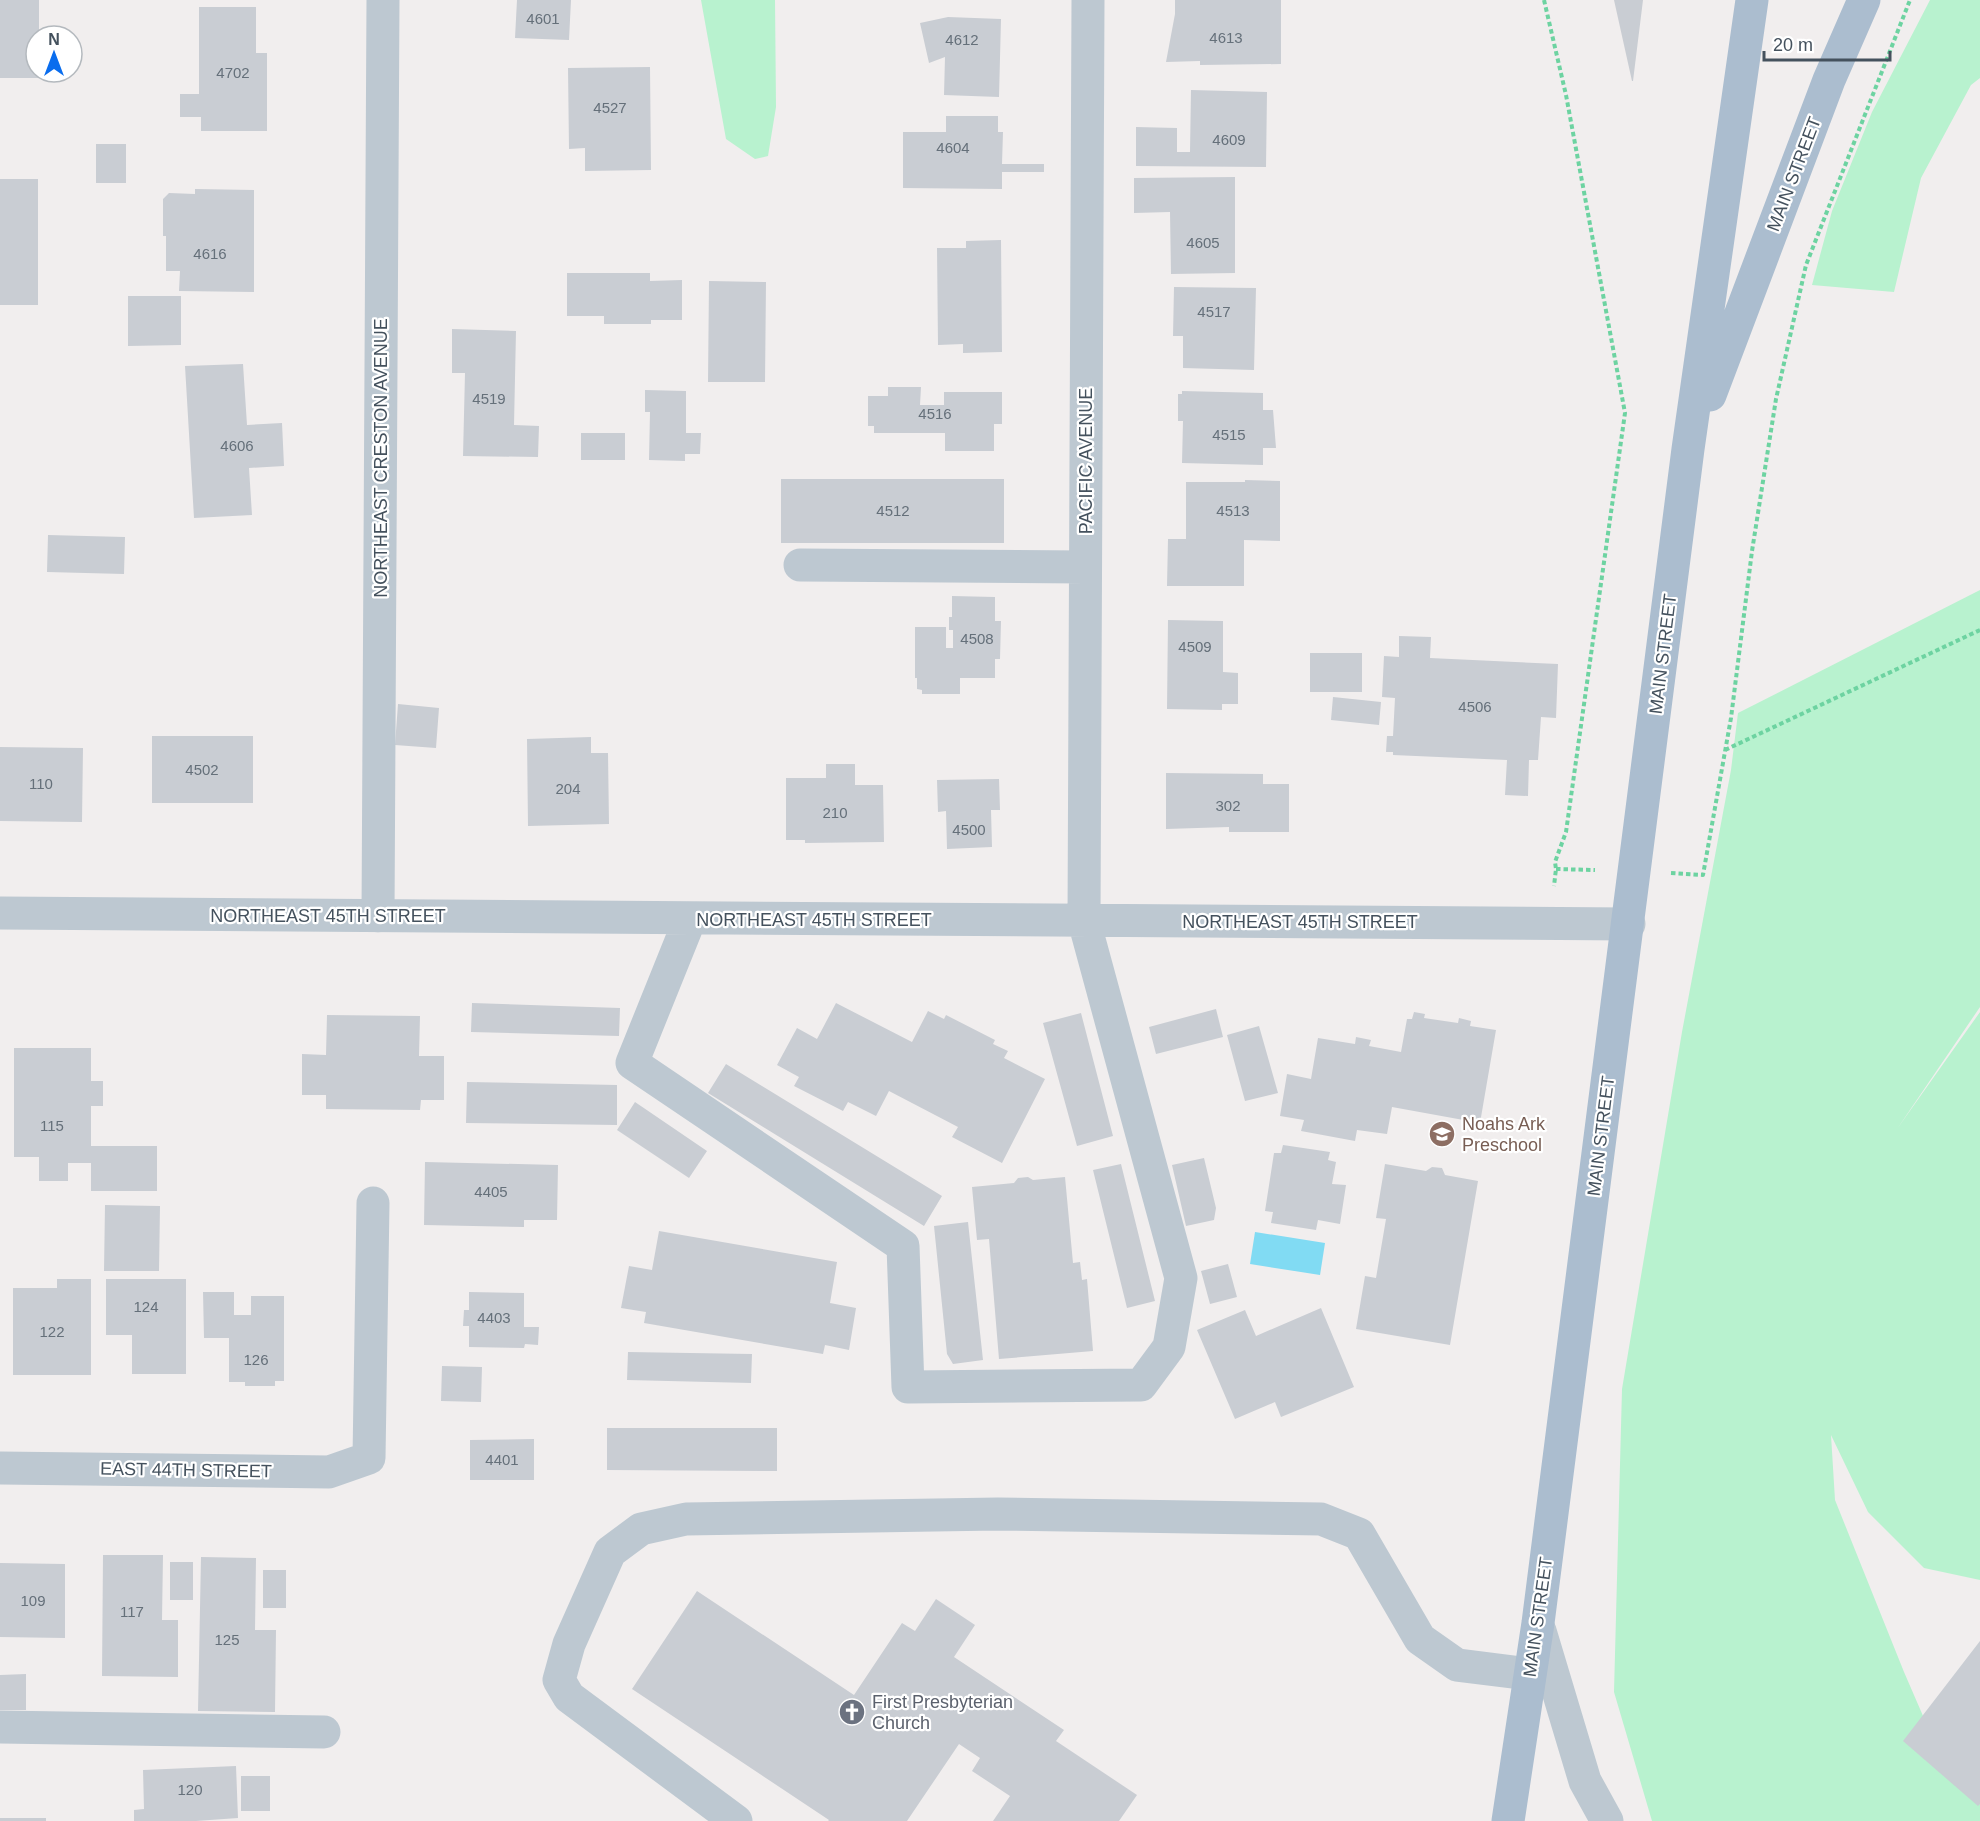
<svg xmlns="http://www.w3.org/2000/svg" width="1980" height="1821" viewBox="0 0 1980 1821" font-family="Helvetica,sans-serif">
	<rect width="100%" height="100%" fill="#f1eeee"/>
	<!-- green -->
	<path fill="#b8f2cf" d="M701 0H775L776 107 768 156 755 159 726 139Z
		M1930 0H1980V78L1971 85 1921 178 1894 292 1812 285 1832 211 1872 112Z
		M1980 590V1007L1897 1129 1980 1012V1580L1924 1568 1868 1512 1831 1435 1835 1500 1904 1672 1946 1769 1980 1694V1821H1652L1614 1692 1622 1389 1682 1032 1731 770 1738 713Z"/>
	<!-- water -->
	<path fill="#81dbf3" d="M1255 1232 1325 1243 1320 1275 1250 1264Z"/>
	<!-- building -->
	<path fill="#c9cdd3" d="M0 0H39V36H36V72H39V78H0Z
		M517 0H571L569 40 515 38Z
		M1175 0H1281V64L1200 65V61L1166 62 1175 14Z
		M1614 0H1643L1633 81H1632Z
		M199 7H256V53H267V131H201V117H180V94H199Z
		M948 17 1001 19 999 97 944 95 945 57 929 63 920 23Z
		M650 67 651 170 585 171V148L569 149 568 68Z
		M1191 90 1267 92 1266 167 1136 166V127L1177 128V152H1190Z
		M946 116H998V132H1003L1002 164H1044V172H1002V189L903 188V132H946Z
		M96 144H126V183H96Z
		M1235 177V273L1171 274 1170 212 1134 213V178Z
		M0 179H38V305H0Z
		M195 189 254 190V292L179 291 180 271H166V236H163V199L169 193 195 194Z
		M1001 240 1002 352 963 353V344L938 345 937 248H966V241Z
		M567 273H650V281L682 280V320H651V324H604V316H567Z
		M709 281 766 282 765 382H708Z
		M1174 287 1256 288 1254 370 1183 368V336H1173Z
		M128 296H181V345L128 346Z
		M452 329 516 331 514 425 539 426 538 457 463 456 465 373H452Z
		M243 364 247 425 282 423 284 466 249 468 252 515 194 518 185 366Z
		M888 387H921L920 405H944V392H1002V424H994V451H945V433H874V426H868V396H888Z
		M645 390 686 391V433H701L700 454H685V461L649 460 650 412H645Z
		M1182 391 1263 393V410H1273L1276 448H1263V465L1182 463 1183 421H1178V394H1182Z
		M581 433H625V460H581Z
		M781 479H1004V543H781Z
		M1245 480 1280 481V541L1244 540V586H1167L1168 539H1186V482H1245Z
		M48 535 125 537 124 574 47 572Z
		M952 596 995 597V621H1001L1000 659H995V678H960V694H922V690L917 689V678H915V627H946V648H953V630H949V617H952Z
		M1168 620 1223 621V672L1238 673V704H1222V710L1167 709Z
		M1399 636 1431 637 1430 658 1558 664 1556 718 1541 717 1538 760H1529L1528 796 1505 795 1507 760 1393 755V752H1386L1387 736H1393L1395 698 1382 697 1384 656 1399 657Z
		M1310 653H1362V692H1310Z
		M1333 697 1381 702 1379 725 1331 720Z
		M398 704 439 708 436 748 395 745Z
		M152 736H253V803H152Z
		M591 737V753H608L609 824 528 826 527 739Z
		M0 747 83 748 82 822 0 821Z
		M826 764H855V785H883L884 842 805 843V840H786V778H826Z
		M1166 773 1263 774V784H1289V832H1229V827L1166 829Z
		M999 779 1000 810H991L992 847 947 849 946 811 938 812 937 780Z
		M472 1003 620 1008 619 1036 471 1032Z
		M836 1003 912 1042 928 1011 944 1019 946 1015 995 1040 993 1044 1008 1051 1004 1058 1045 1079 1002 1163 952 1137 958 1127 889 1091 876 1116 848 1102 843 1111 794 1086 799 1077 777 1065 797 1028 817 1039Z
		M1216 1009 1223 1037 1156 1054 1149 1027Z
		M1414 1012 1425 1014 1424 1018 1458 1023 1459 1018 1471 1021 1470 1026 1496 1030 1480 1123 1392 1107 1387 1134 1357 1130 1355 1141 1301 1131 1304 1120 1280 1116 1287 1074 1311 1079 1318 1038 1355 1044 1356 1037 1371 1040 1369 1046 1401 1052 1407 1019H1412Z
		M1081 1013 1113 1136 1077 1146 1043 1023Z
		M327 1015 420 1016 419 1056H444V1100H421L420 1110 326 1109V1095H302V1054L326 1055Z
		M1259 1026 1278 1093 1245 1101 1227 1035Z
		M14 1048H91V1081H103V1106H91V1146H157V1191H91V1163H68V1181H39V1157H14Z
		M726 1064 942 1196 924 1226 708 1093Z
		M467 1082 617 1085V1125L466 1123Z
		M635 1102 707 1151 689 1178 617 1130Z
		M1283 1145 1330 1152 1328 1160 1336 1162 1332 1184 1346 1185 1340 1224 1318 1220 1316 1230 1271 1223 1273 1212 1265 1211 1274 1153H1281Z
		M1204 1158 1216 1208 1214 1220 1186 1226 1172 1165Z
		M425 1162 558 1165 557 1220H524V1227L424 1225Z
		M1121 1164 1155 1301 1127 1308 1093 1170Z
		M1385 1164 1426 1171 1432 1167 1442 1168 1445 1175 1478 1181 1450 1345 1356 1329 1365 1276 1376 1278 1386 1219 1376 1218Z
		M1028 1177 1033 1180 1065 1177 1073 1263 1080 1262 1082 1280 1087 1279 1093 1351 999 1359 989 1239 977 1240 972 1187 1014 1183 1018 1178Z
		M105 1205 160 1206 159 1271H104Z
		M968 1222 983 1360 953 1364 947 1354 934 1226Z
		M659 1231 837 1262 830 1303 856 1308 849 1350 825 1345 823 1354 644 1323 646 1312 621 1308 629 1266 652 1270Z
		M1228 1264 1237 1297 1210 1304 1201 1271Z
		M57 1279H91V1375H13V1288H57Z
		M106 1279H186V1374H132V1335H106Z
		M203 1292H234V1315H251V1296H284V1381H275V1386H245V1382H229V1338H204Z
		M469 1292 524 1293V1327H539L538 1345 525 1344 524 1348 469 1347V1326H463L464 1310H469Z
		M1321 1308 1354 1387 1281 1417 1275 1402 1235 1419 1197 1330 1245 1310 1256 1336Z
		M628 1352 752 1354 751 1383 627 1380Z
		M442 1366 482 1367 481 1402 441 1401Z
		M607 1428H777V1471L607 1470Z
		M534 1439V1480H470V1440Z
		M103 1555H163L162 1620H178V1677L102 1676Z
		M201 1557 256 1558 255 1630H276L275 1712 198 1711Z
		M170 1562H193V1600H170Z
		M0 1563 65 1564V1638L0 1637Z
		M263 1570H286V1608H263Z
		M697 1591 854 1695 902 1623 915 1631 936 1599 975 1625 954 1657 1064 1730 1056 1741 1137 1795 1119 1821H993L1010 1796 972 1771 980 1758 959 1744 907 1821H828L829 1820 632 1689Z
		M1980 1641V1804L1978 1806 1903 1741Z
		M26 1674V1710H0V1675Z
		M236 1766 238 1818 196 1821H134V1810L144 1809 143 1770Z
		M241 1776H270V1811H241Z
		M0 1818H46V1821H0Z"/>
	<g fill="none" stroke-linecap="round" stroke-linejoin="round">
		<!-- path -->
		<path stroke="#6dd3a1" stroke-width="4" stroke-dasharray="4.5 3" stroke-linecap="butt" d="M1544 0 1566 95 1625 413 1566 832 1555 862 1556 869 1554 886
			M1725 750 1980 630
			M1556 869 1595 870
			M1671 873 1703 875 1731 718 1752 551 1776 399 1806 265 1910 0"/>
		<!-- minor -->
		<path stroke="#bdc8d1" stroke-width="33" d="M800 565 1085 567
			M0 913 1629 924
			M378 916 383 0
			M690 919 632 1063 903 1246 908 1387 1141 1385 1169 1347 1181 1278 1084 921 1088 0
			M0 1468 329 1472 369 1458 373 1203
			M1540 1631 1585 1781 1607 1821
			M0 1727 324 1732
			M736 1821 569 1697 559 1680 569 1644 610 1552 641 1529 686 1519 998 1514 1321 1519 1359 1534 1420 1639 1457 1665 1530 1674"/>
		<!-- major -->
		<path stroke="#abbdcf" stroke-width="33" d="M1710 395 1829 80 1864 0
			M1508 1821 1538 1623 1688 449 1752 0"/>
	</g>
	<!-- icons -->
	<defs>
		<symbol id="school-disc" viewBox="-11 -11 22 22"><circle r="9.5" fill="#8d6e63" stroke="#fff"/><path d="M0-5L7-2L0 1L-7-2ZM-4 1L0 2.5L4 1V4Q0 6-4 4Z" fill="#fff"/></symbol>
		<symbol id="church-disc" viewBox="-11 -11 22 22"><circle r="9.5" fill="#6b7280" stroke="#fff"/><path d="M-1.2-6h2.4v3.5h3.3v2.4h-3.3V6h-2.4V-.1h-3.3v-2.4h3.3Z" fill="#fff"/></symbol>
	</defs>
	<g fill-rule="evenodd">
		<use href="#school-disc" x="1427" y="1119" width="30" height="30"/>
		<use href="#church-disc" x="837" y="1697" width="30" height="30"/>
	</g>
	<g text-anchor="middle" stroke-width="4.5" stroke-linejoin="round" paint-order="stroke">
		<!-- number labels -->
		<g font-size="15" fill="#65707a">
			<text x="543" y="24">4601</text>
			<text x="1226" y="43">4613</text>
			<text x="962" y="45">4612</text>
			<text x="233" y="78">4702</text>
			<text x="610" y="113">4527</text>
			<text x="1229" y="145">4609</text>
			<text x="953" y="153">4604</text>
			<text x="1203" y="248">4605</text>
			<text x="210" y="259">4616</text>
			<text x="1214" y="317">4517</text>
			<text x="489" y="404">4519</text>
			<text x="935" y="419">4516</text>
			<text x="1229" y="440">4515</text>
			<text x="237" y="451">4606</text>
			<text x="893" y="516">4512</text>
			<text x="1233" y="516">4513</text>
			<text x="977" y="644">4508</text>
			<text x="1195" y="652">4509</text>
			<text x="1475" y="712">4506</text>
			<text x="202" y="775">4502</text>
			<text x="41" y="789">110</text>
			<text x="568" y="794">204</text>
			<text x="1228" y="811">302</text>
			<text x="835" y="818">210</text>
			<text x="969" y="835">4500</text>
			<text x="52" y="1131">115</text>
			<text x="491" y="1197">4405</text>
			<text x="146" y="1312">124</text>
			<text x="494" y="1323">4403</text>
			<text x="52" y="1337">122</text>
			<text x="256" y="1365">126</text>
			<text x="502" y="1465">4401</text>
			<text x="33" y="1606">109</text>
			<text x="132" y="1617">117</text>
			<text x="227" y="1645">125</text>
			<text x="190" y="1795">120</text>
		</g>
		<!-- street labels -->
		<g font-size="18" fill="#44515d" stroke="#fff">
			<text transform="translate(1794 174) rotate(-69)" y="6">MAIN STREET</text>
			<text transform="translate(381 458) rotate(-90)" y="6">NORTHEAST CRESTON AVENUE</text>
			<text transform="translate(1086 461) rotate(-90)" y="6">PACIFIC AVENUE</text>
			<text transform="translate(1663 654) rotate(-83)" y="6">MAIN STREET</text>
			<text x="328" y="922">NORTHEAST 45TH STREET</text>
			<text x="814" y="926">NORTHEAST 45TH STREET</text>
			<text x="1300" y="928">NORTHEAST 45TH STREET</text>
			<text transform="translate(1601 1136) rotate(-83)" y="6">MAIN STREET</text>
			<text transform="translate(186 1470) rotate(1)" y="6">EAST 44TH STREET</text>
			<text transform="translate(1538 1617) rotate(-82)" y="6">MAIN STREET</text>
		</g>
		<!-- education labels -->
		<g font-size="18" fill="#785e54" stroke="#fff" text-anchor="start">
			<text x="1462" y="1130">Noahs Ark<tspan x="1462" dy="21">Preschool</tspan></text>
		</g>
		<!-- worship labels -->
		<g font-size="18" fill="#5b616d" stroke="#fff" text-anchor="start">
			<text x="872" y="1708">First Presbyterian<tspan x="872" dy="21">Church</tspan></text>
		</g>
	</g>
	<!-- north arrow -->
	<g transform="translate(54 54)"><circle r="28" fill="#ffffff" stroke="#b4b9be" stroke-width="1.5"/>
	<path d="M0-4.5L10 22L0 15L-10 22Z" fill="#0a6dee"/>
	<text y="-9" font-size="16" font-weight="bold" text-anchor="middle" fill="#44515d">N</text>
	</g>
	<!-- scale -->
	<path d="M1764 51v9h126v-9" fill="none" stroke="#44515d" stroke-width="3"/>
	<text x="1773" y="51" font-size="18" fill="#44515d" stroke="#ffffff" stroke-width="4.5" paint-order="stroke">20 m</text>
</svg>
